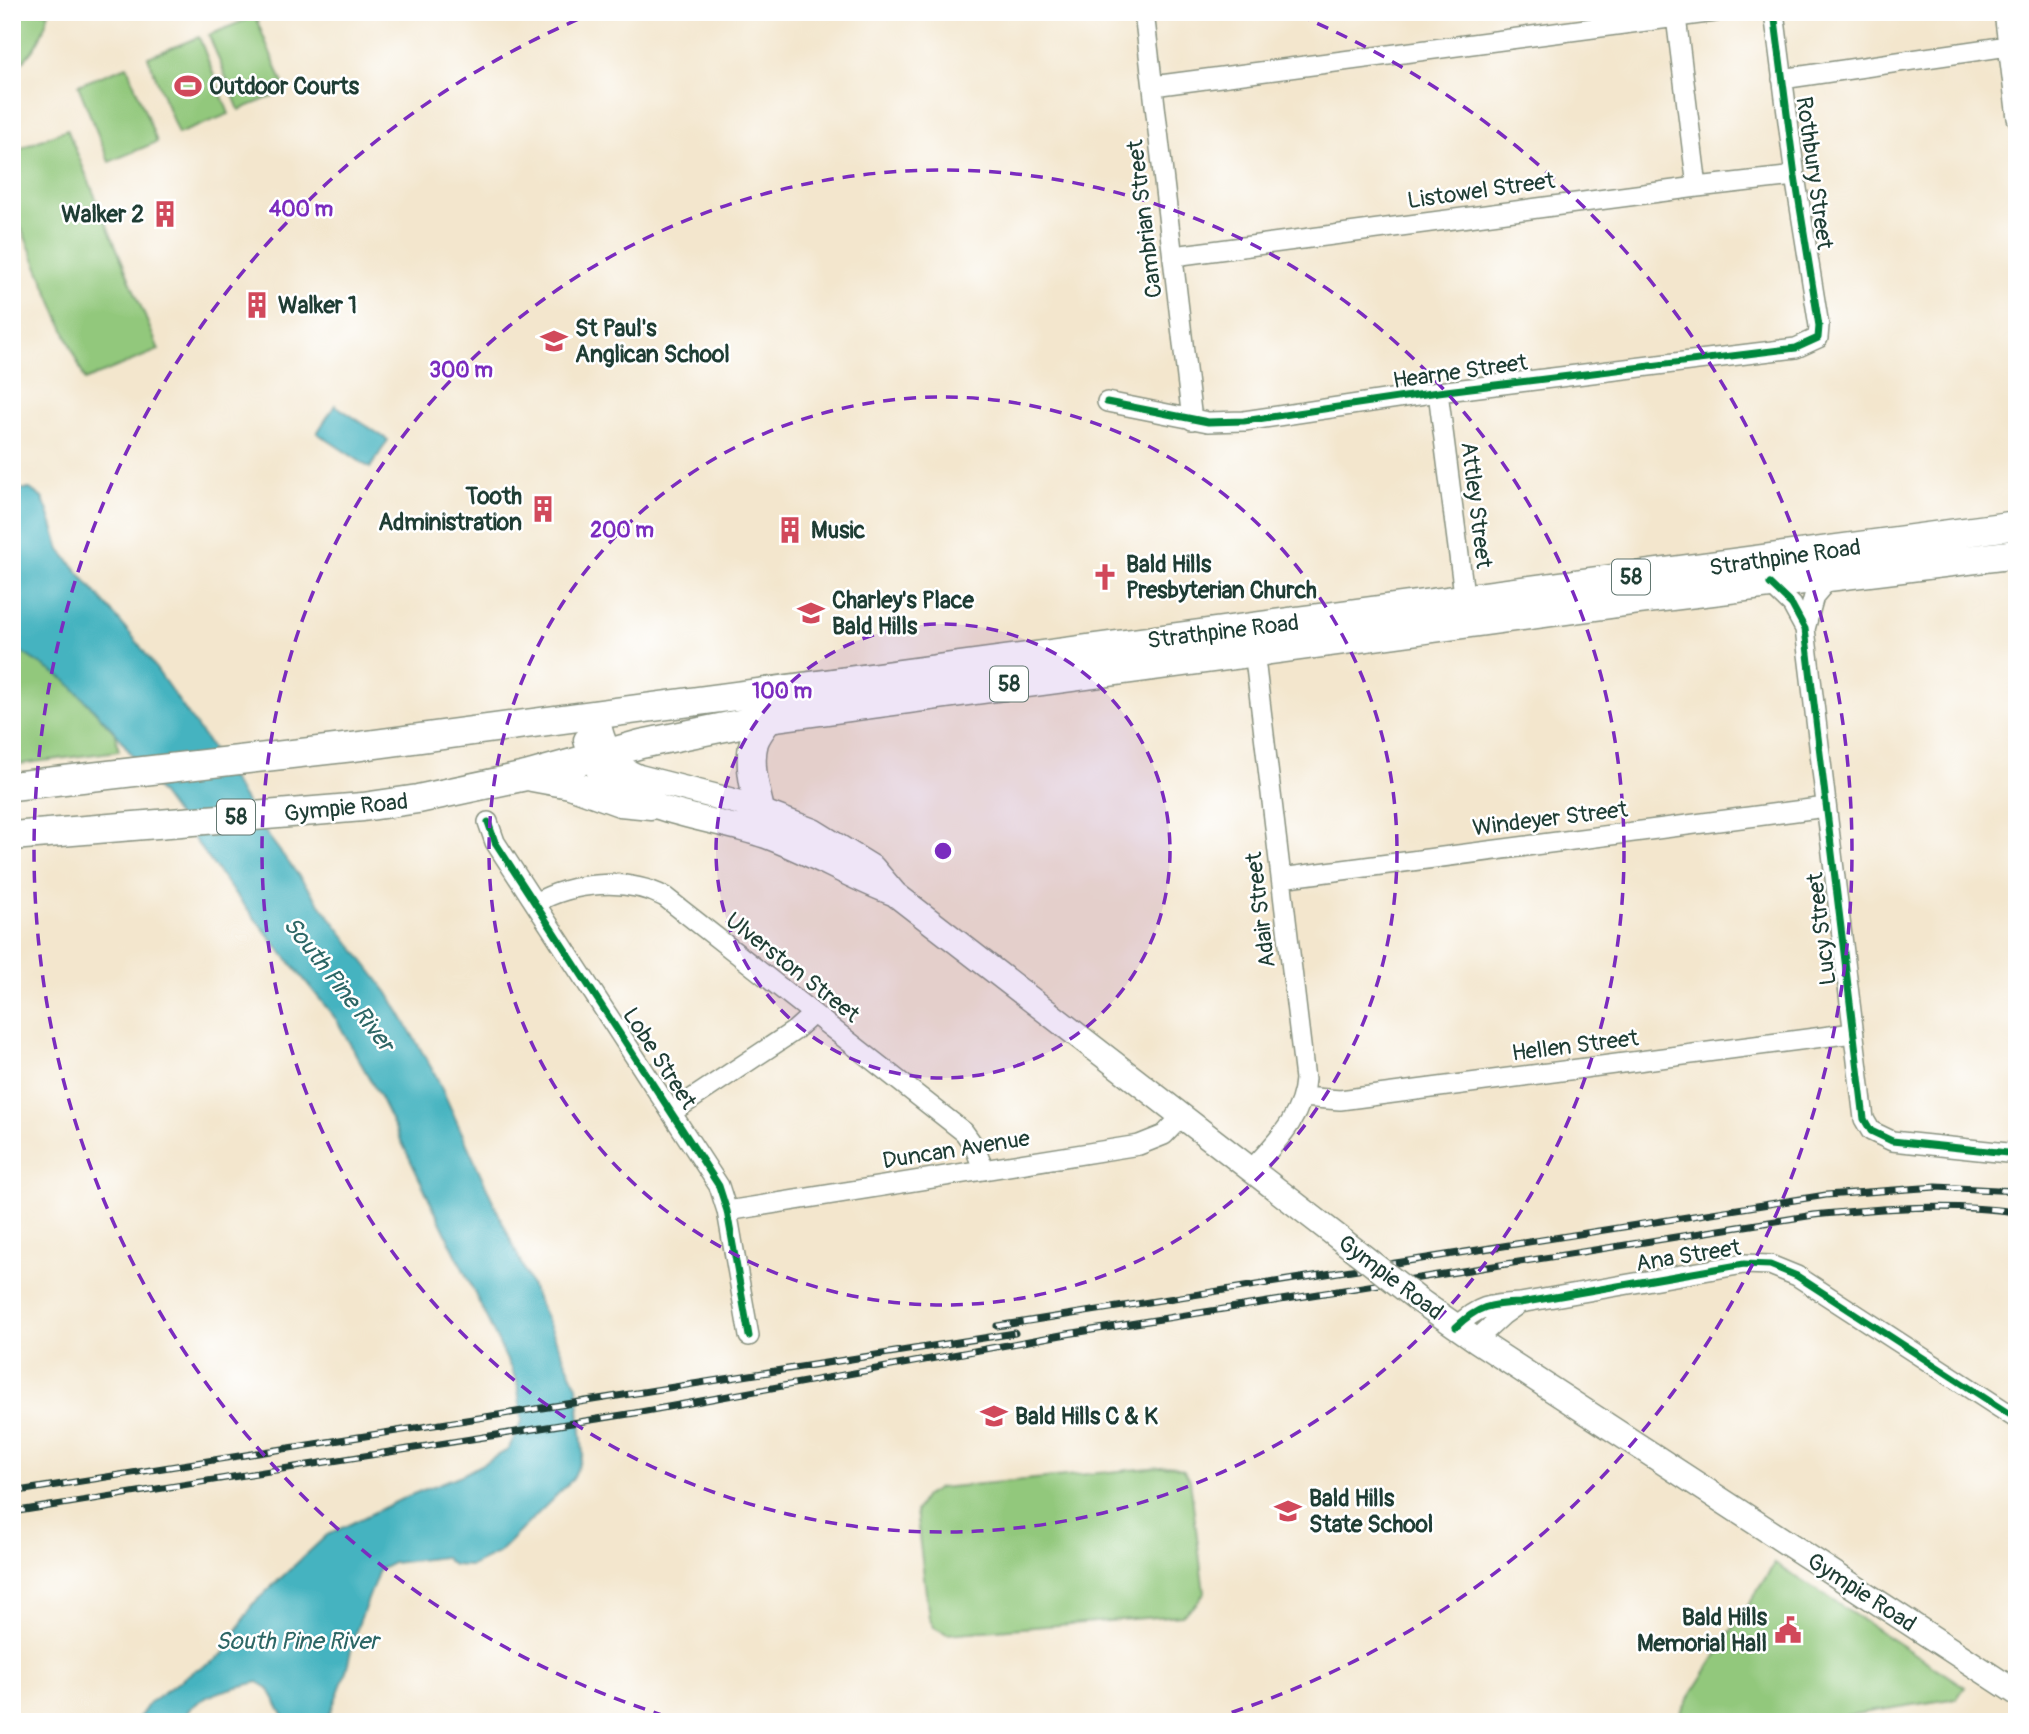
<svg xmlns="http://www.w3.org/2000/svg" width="2029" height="1734" viewBox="0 0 2029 1734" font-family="Pangolin,sans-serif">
	<rect width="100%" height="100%" fill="#fff"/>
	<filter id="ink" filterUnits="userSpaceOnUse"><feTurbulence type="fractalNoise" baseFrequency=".0143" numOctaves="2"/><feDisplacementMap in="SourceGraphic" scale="14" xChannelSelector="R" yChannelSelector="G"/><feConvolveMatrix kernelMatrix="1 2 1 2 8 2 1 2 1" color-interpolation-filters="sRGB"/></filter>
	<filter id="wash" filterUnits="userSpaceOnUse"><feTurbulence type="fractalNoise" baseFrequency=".00686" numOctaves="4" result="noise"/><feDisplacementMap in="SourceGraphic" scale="28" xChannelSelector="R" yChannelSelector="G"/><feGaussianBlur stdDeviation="1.57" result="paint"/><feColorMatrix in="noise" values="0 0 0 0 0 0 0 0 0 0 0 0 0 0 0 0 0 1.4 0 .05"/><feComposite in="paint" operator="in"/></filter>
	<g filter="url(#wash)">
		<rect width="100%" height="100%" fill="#f3e6cd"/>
		<!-- green -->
		<path fill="#92c87b" stroke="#588258" stroke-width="2" d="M12 12H49C42 40 33 53 12 72Z
			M255 16 286 91 239 110 209 35Z
			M199 37 229 114 178 134 148 57Z
			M127 66 157 142 109 162 78 85Z
			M67 129 159 350 85 380 12 206V152Z
			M12 646 67 681 115 733 119 751 12 765Z
			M1172 1466 1184 1470 1190 1480 1204 1593 1195 1605 1182 1615 947 1634 934 1627 929 1618 916 1511 924 1497 939 1488Z
			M1775 1563 1965 1687 1957 1698 1805 1722H1674Z"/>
		<!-- water -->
		<path fill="#45b3c0" stroke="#32787a" stroke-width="2" d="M335 405 388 440 370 468 317 433Z
			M16 489H30L42 498 48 511 60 550 138 643 206 740 266 833 388 993 436 1076 577 1386 583 1454 573 1479 498 1553 471 1566 453 1565 444 1557 393 1563 379 1570 356 1631 345 1675 330 1713 318 1722H287L268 1688 258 1682C230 1689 194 1694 180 1722H136L150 1702 195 1670 211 1663 224 1653 252 1605 327 1535 408 1496 464 1474 508 1450 522 1421 517 1381 381 1099 336 1019 231 889 115 732 67 681 12 646V556L17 554C14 537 6 503 16 489Z"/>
	</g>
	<g filter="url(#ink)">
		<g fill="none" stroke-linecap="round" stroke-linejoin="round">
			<defs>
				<path id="minor" d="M1144 12 1192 420
					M2004 12 2017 118
					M1676 17 1697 187
					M1782 79 2008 46
					M1153 86 1715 12
					M1174 256 1697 187 1795 176
					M1438 392 1466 610
					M1107 402 1208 422 1244 421 1438 392 1796 348 1818 338 1819 326 1795 176 1774 12
					M1770 584 1792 605 1805 629 1864 1119 1871 1131 1892 1141 2017 1154
					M1805 629 1814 596 1832 575
					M488 822 495 842 719 1186 727 1211 749 1336
					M1281 878 1826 807
					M535 903C573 882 626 877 665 897L964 1132 974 1146 984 1170
					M1303 1097 1340 1100 1853 1033
					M672 1112 794 1031 813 1014
					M1252 1169C1276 1142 1303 1117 1305 1079L1253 642
					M727 1211 1139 1145 1164 1135 1183 1115
					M1456 1327C1478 1306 1490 1304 1520 1303L1744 1264 1770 1265 1797 1276 2017 1419
					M1476 1340 1503 1315 1520 1303"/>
				<path id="major" d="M596 713C602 742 609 766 639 777L737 802 813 831 873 868 895 894 1356 1251
					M586 740C590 755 596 772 609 782 653 815 714 818 766 836 810 852 850 877 893 893
					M1420 1301 1476 1340 2017 1693"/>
				<path id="highway" d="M532 777 570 784 620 802 651 805
					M12 786 353 747 2017 525
					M760 810C755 789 748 763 754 742 757 733 764 725 769 718
					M12 836 363 807 418 799 526 776 641 744 769 718 1640 600 2017 554"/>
			</defs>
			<!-- minor casing -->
			<use href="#minor" stroke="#899280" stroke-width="22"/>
			<!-- major casing -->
			<use href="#major" stroke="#899280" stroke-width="27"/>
			<!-- highway casing -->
			<use href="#highway" stroke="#899280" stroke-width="31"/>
			<!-- minor -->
			<use href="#minor" stroke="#fff" stroke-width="19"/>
			<!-- major -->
			<use href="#major" stroke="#fff" stroke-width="24"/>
			<!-- highway -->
			<use href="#highway" stroke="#fff" stroke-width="28"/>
			<defs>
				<path id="rail" d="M997 1326 1826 1195 1936 1187 2017 1191
					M12 1492 1015 1333
					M12 1512 635 1413 1067 1334 1814 1215C1882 1208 1949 1203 2017 1212"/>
			</defs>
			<!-- rail casing -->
			<use href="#rail" stroke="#1f3d34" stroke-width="7"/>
			<!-- rail -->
			<use href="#rail" stroke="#fff" stroke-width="4.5" stroke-dasharray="13" stroke-linecap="butt"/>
			<defs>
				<path id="major-bridge" d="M1356 1251 1420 1301"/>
			</defs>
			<!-- major-bridge casing -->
			<use href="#major-bridge" stroke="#899280" stroke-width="27" stroke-linecap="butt"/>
			<!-- major-bridge -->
			<use href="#major-bridge" stroke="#fff" stroke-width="24"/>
			<defs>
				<path id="cycleway" d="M1107 402 1208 422 1244 421 1438 392 1796 348 1818 338 1819 326 1795 176 1774 12
					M1770 584 1792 605 1805 629 1864 1119 1871 1131 1892 1141 2017 1154
					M488 822 495 842 719 1186 727 1211 749 1336
					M1456 1327C1478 1306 1490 1304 1520 1303L1744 1264 1770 1265 1797 1276 2017 1419"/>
			</defs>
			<!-- cycleway casing -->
			<use href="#cycleway" stroke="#fff" stroke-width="11"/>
			<!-- cycleway -->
			<use href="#cycleway" stroke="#00873e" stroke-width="7"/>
		</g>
	</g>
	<!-- distance rings -->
	<circle cx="943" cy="851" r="227" fill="#7b2cbf" fill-opacity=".12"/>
	<g fill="none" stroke="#7b2cbf" stroke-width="3.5" stroke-dasharray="12 9">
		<circle cx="943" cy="851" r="227"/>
		<circle cx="943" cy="851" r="454"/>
		<circle cx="943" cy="851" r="681"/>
		<path d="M685 1722A908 908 0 0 1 588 15M1298 15A908 908 0 0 1 1201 1722"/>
	</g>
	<!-- icons -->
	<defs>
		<symbol id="stadium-bare" viewBox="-9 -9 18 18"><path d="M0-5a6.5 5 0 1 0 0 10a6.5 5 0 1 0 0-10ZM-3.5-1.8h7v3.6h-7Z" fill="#d1495b" stroke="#fff" stroke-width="2.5" paint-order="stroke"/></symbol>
		<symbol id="building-bare" viewBox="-9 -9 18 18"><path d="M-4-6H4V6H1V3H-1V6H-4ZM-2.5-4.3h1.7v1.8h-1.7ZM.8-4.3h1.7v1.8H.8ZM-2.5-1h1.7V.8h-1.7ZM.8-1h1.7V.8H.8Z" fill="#d1495b" stroke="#fff" stroke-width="2.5" paint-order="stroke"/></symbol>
		<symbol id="school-bare" viewBox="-9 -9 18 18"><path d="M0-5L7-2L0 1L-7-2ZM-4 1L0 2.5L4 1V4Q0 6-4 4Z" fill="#d1495b" stroke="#fff" stroke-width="2.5" paint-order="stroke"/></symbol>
		<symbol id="church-bare" viewBox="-9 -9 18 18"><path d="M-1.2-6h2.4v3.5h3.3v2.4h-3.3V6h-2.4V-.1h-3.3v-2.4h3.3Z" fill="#d1495b" stroke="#fff" stroke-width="2.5" paint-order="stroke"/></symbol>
		<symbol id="civic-bare" viewBox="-9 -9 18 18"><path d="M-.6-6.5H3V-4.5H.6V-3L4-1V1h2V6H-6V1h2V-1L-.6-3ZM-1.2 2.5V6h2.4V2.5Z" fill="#d1495b" stroke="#fff" stroke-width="2.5" paint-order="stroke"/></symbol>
	</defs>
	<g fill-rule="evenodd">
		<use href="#stadium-bare" x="169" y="67" width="38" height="38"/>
		<use href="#building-bare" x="146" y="195" width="38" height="38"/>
		<use href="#building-bare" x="238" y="286" width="38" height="38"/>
		<use href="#school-bare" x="535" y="322" width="38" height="38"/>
		<use href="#building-bare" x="524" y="490" width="38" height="38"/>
		<use href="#building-bare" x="771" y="511" width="38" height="38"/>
		<use href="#church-bare" x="1086" y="558" width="38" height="38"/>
		<use href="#school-bare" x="792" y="594" width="38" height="38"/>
		<use href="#school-bare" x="975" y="1397" width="38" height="38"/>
		<use href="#school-bare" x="1269" y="1492" width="38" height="38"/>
		<use href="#civic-bare" x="1769" y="1611" width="38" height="38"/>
	</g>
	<g text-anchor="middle" stroke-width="5" stroke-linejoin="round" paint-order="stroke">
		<!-- shield labels -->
		<g fill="#fff" stroke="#627771" stroke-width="2">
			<rect x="1612" y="559.5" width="38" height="35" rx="5"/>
			<rect x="990" y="666.5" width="38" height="35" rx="5"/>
			<rect x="217" y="799.5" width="38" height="35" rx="5"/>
		</g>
		<g font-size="21" font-weight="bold" fill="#1f3d34">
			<text x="1631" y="584">58</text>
			<text x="1009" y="691">58</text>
			<text x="236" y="824">58</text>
		</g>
		<!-- poi labels -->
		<g font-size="23" font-weight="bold" fill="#1f3d34" stroke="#fff" text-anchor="start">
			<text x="209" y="94">Outdoor Courts</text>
			<text x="144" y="222" text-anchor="end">Walker 2</text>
			<text x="278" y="313">Walker 1</text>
			<text x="575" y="336">St Paul's<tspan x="575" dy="26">Anglican School</tspan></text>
			<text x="522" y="504" text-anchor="end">Tooth<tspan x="522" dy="26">Administration</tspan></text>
			<text x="811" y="538">Music</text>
			<text x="1126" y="572">Bald Hills<tspan x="1126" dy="26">Presbyterian Church</tspan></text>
			<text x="832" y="608">Charley's Place<tspan x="832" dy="26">Bald Hills</tspan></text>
			<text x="1015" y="1424">Bald Hills C &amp; K</text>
			<text x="1309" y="1506">Bald Hills<tspan x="1309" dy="26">State School</tspan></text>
			<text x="1767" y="1625" text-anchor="end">Bald Hills<tspan x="1767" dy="26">Memorial Hall</tspan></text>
		</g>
		<!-- street labels -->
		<g font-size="23" fill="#1f3d34" stroke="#fff">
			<text transform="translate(1815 173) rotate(82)" y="8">Rothbury Street</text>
			<text transform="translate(1481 190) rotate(-8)" y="8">Listowel Street</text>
			<text transform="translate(1144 219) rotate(-97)" y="8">Cambrian Street</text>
			<text transform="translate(1460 371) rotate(-8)" y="8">Hearne Street</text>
			<text transform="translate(1477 505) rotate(83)" y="8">Attley Street</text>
			<text transform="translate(1785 557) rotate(-8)" y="8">Strathpine Road</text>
			<text transform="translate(1223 631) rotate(-7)" y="8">Strathpine Road</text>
			<text transform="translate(346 807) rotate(-6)" y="8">Gympie Road</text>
			<text transform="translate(1550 818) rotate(-7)" y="8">Windeyer Street</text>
			<text transform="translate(1260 910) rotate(-97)" y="8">Adair Street</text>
			<text transform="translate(1821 929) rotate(-97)" y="8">Lucy Street</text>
			<text transform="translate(793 967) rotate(38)" y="8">Ulverston Street</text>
			<text transform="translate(1575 1045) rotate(-7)" y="8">Hellen Street</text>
			<text transform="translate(660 1058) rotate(57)" y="8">Lobe Street</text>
			<text transform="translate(956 1149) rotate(-9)" y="8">Duncan Avenue</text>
			<text transform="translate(1688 1255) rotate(-9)" y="8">Ana Street</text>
			<text transform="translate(1391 1277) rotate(37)" y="8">Gympie Road</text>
			<text transform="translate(1862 1592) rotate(33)" y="8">Gympie Road</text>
		</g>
		<!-- water labels -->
		<g font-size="24" font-style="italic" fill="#2c6665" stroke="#fff">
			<text transform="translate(339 984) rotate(52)" y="8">South Pine River</text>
			<text x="297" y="1649">South Pine River</text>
		</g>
	</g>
	<circle cx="943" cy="851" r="10" fill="#7b2cbf" stroke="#fff" stroke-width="3.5"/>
	<g font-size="21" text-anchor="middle" font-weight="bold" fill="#7b2cbf" stroke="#fff" stroke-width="5" stroke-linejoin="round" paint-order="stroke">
		<text x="301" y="216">400 m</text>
		<text x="461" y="377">300 m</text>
		<text x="622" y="537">200 m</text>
		<text x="782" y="698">100 m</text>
	</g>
	<!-- margin -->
	<rect width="2029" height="1734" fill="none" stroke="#fff" stroke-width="42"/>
</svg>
